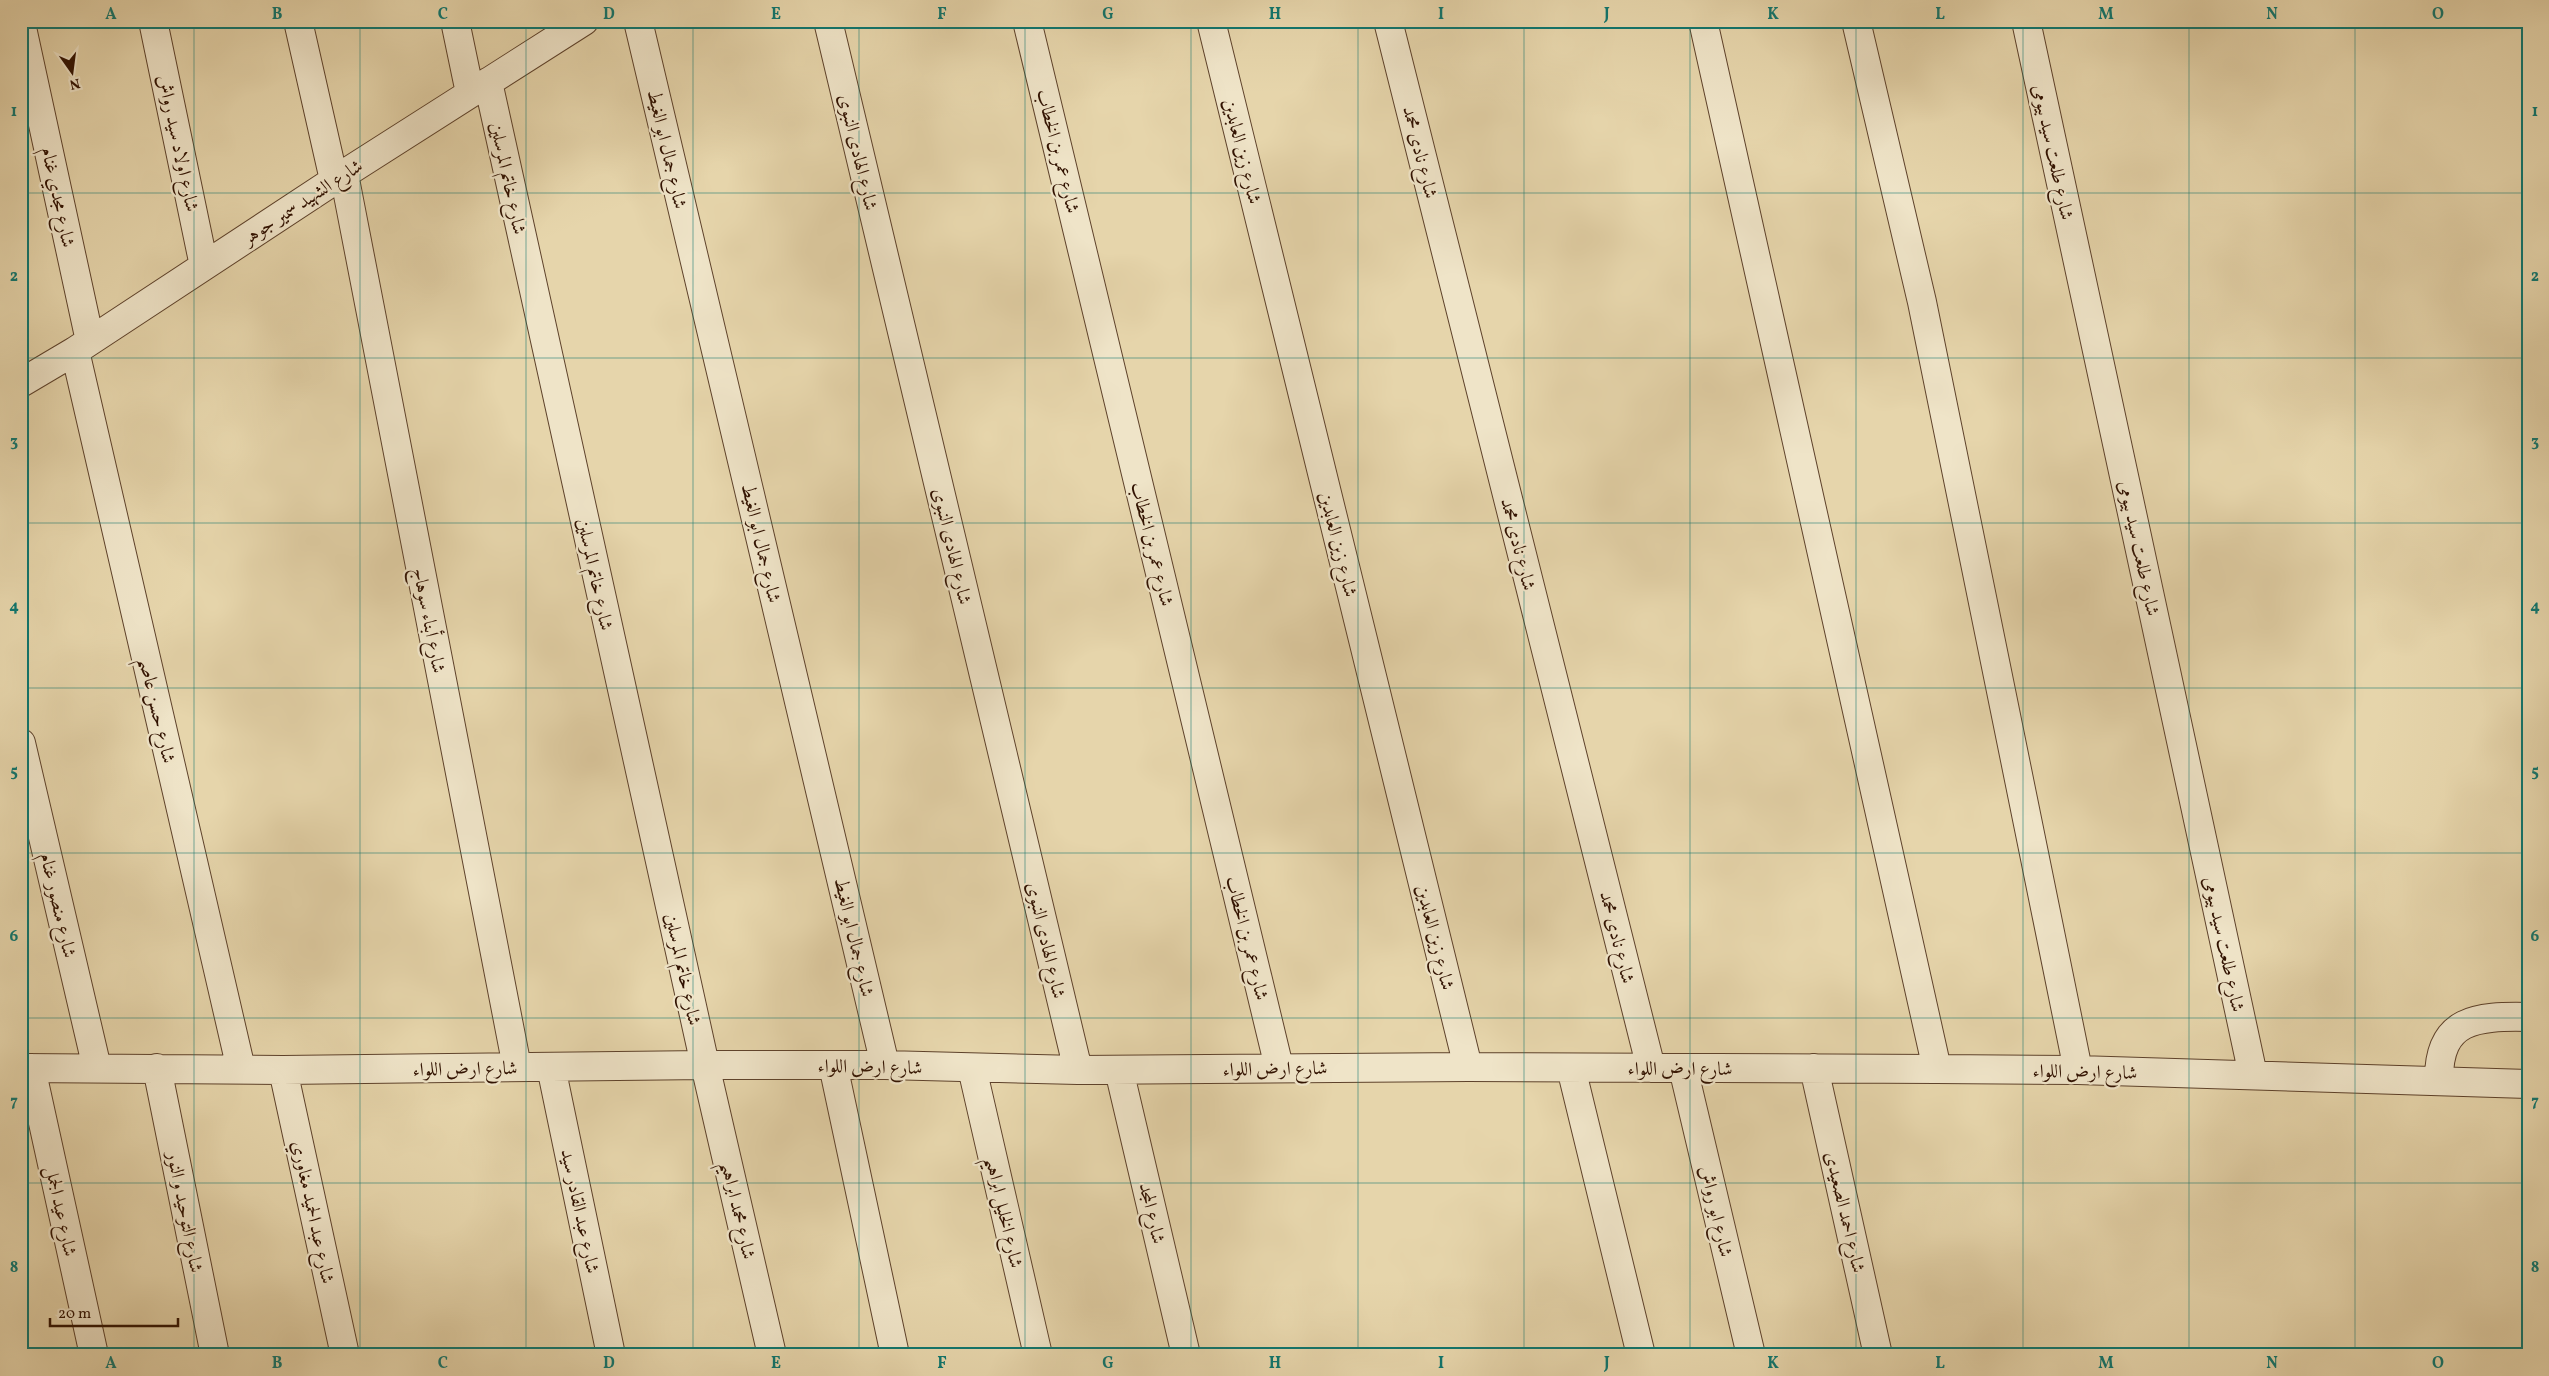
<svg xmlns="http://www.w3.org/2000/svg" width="2549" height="1376" viewBox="0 0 2549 1376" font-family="Vollkorn,Amiri,serif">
	<rect width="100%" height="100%" fill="#e6d5ab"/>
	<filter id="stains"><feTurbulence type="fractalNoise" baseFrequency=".004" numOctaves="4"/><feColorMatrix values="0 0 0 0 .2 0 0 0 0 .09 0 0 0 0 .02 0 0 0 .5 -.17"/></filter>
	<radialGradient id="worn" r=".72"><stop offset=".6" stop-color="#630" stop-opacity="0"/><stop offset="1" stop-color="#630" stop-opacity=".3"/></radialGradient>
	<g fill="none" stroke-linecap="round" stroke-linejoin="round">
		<defs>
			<path id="minor" d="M153 21 204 266
				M298 21 334 180
				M455 21 470 93
				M638 21 885 1065
				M828 21 1078 1070
				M1027 21 1279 1067
				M1211 21 1468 1067
				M1388 21 1651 1068
				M1703 21 1937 1069
				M1856 21 1922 302 2078 1070
				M2026 21 2253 1075
				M21 23 90 341
				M488 82 705 1065 772 1355
				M344 174 517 1067
				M75 351 241 1069
				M21 383 75 351 344 174 584 21
				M21 743 97 1068
				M833 1065 895 1355
				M551 1067 611 1355
				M21 1068 283 1070 705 1065H885L1078 1070 1468 1067 1937 1069 2078 1070 2528 1084
				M31 1068 94 1355
				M157 1068 215 1355
				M972 1068 1038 1355
				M1571 1068 1641 1355
				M1683 1068 1751 1355
				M1814 1068 1878 1355
				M283 1070 345 1355
				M1119 1070 1186 1355
				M2439 1081C2438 1018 2477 1016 2528 1017"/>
		</defs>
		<!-- minor casing -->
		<use href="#minor" stroke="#5e422b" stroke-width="30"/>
		<!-- minor -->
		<use href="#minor" stroke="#efe4c8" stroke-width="28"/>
	</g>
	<!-- grid -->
	<path fill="none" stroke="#0f766e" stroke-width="1" stroke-opacity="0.55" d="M194 21V1355M360 21V1355M526 21V1355M693 21V1355M859 21V1355M1025 21V1355M1191 21V1355M1358 21V1355M1524 21V1355M1690 21V1355M1856 21V1355M2023 21V1355M2189 21V1355M2355 21V1355M21 193H2528M21 358H2528M21 523H2528M21 688H2528M21 853H2528M21 1018H2528M21 1183H2528"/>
	<g text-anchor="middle" stroke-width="4.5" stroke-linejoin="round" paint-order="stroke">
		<!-- street labels -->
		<g font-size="19" fill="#301100" stroke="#efe4c8">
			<text transform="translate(179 143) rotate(78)" y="7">شارع اولاد سيد رواش</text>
			<text transform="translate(668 149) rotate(77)" y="7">شارع جمال ابو الغيط</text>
			<text transform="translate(1059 151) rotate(76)" y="7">شارع عمر بن الخطاب</text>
			<text transform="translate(1243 151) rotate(76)" y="7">شارع زين العابدين</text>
			<text transform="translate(859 152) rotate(77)" y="7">شارع الهادى النبوى</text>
			<text transform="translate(1421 152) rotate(76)" y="7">شارع نادى محمد</text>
			<text transform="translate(2054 152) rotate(78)" y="7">شارع طلعت سيد بيومى</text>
			<text transform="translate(509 178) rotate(78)" y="7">شارع خاتم المرسلين</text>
			<text transform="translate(59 197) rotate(78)" y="7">شارع مجدي غنام</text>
			<text transform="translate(302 201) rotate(-33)" y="7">شارع الشهيد سمير جوهر</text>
			<text transform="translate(762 543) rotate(77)" y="7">شارع جمال ابو الغيط</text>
			<text transform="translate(1153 544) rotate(76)" y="7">شارع عمر بن الخطاب</text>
			<text transform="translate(1339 544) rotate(76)" y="7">شارع زين العابدين</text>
			<text transform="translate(1519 544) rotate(76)" y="7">شارع نادى محمد</text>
			<text transform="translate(953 546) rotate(77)" y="7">شارع الهادى النبوى</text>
			<text transform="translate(2140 548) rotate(78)" y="7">شارع طلعت سيد بيومى</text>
			<text transform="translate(596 574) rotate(78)" y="7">شارع خاتم المرسلين</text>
			<text transform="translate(430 620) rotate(79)" y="7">شارع أبناء سوهاج</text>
			<text transform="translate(158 710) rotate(77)" y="7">شارع حسن عاصم</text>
			<text transform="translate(59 905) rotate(77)" y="7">شارع منصور غنام</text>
			<text transform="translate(855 937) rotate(77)" y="7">شارع جمال ابو الغيط</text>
			<text transform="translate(1436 937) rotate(76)" y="7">شارع زين العابدين</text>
			<text transform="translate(1618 937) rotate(76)" y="7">شارع نادى محمد</text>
			<text transform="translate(1248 938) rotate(76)" y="7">شارع عمر بن الخطاب</text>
			<text transform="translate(1047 940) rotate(77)" y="7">شارع الهادى النبوى</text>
			<text transform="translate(2225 944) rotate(78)" y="7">شارع طلعت سيد بيومى</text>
			<text transform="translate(684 969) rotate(78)" y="7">شارع خاتم المرسلين</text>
			<text transform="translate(870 1066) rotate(1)" y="7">شارع ارض اللواء</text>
			<text transform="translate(465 1068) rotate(-1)" y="7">شارع ارض اللواء</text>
			<text transform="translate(1275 1068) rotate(-1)" y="7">شارع ارض اللواء</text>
			<text x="1680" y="1075">شارع ارض اللواء</text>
			<text transform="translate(2085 1071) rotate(1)" y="7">شارع ارض اللواء</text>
			<text transform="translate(739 1210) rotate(77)" y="7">شارع محمد ابراهيم</text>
			<text transform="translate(62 1211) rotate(78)" y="7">شارع عيد الجمل</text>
			<text transform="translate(581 1211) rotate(78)" y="7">شارع عبد القادر سيد</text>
			<text transform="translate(1717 1211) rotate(77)" y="7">شارع ابو رواش</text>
			<text transform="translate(186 1212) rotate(79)" y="7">شارع التوحيد و النور</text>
			<text transform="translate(314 1212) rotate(78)" y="7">شارع عبد الحميد مغاوري</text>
			<text transform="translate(1005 1212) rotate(77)" y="7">شارع الخليل ابراهيم</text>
			<text transform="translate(1846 1212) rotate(77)" y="7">شارع احمد الصعيدى</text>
			<text transform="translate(1153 1213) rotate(77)" y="7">شارع المجد</text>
		</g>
	</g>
	<!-- margin -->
	<rect width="2549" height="1376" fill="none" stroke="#e6d5ab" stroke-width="55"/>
	<!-- north arrow -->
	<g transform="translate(72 72) rotate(166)" stroke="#efe4c8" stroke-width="4" paint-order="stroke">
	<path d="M0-4L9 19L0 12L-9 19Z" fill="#301100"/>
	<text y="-8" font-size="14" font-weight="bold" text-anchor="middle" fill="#301100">N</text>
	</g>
	<!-- scale -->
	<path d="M50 1318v8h128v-8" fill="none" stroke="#301100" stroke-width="2.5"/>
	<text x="58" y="1318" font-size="15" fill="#301100" stroke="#efe4c8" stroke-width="4" paint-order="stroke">20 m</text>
	<rect x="28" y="28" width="2494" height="1320" fill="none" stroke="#0f766e" stroke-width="2"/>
	<g font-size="16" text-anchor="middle" font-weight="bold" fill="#0f766e">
		<text x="111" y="19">A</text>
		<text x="277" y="19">B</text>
		<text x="443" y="19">C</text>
		<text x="609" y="19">D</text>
		<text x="776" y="19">E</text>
		<text x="942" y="19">F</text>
		<text x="1108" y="19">G</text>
		<text x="1275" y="19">H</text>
		<text x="1441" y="19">I</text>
		<text x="1607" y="19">J</text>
		<text x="1773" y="19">K</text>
		<text x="1940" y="19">L</text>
		<text x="2106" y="19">M</text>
		<text x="2272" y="19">N</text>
		<text x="2438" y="19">O</text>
		<text x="14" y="116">1</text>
		<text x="2535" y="116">1</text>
		<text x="14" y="281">2</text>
		<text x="2535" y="281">2</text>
		<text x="14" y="446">3</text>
		<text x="2535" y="446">3</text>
		<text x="14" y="611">4</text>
		<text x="2535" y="611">4</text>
		<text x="14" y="776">5</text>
		<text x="2535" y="776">5</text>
		<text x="14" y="941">6</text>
		<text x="2535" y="941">6</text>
		<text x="14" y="1106">7</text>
		<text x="2535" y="1106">7</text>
		<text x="14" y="1272">8</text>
		<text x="2535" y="1272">8</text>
		<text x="111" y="1368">A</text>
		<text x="277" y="1368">B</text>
		<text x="443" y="1368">C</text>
		<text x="609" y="1368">D</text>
		<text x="776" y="1368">E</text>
		<text x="942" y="1368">F</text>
		<text x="1108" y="1368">G</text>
		<text x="1275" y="1368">H</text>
		<text x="1441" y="1368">I</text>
		<text x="1607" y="1368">J</text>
		<text x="1773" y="1368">K</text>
		<text x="1940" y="1368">L</text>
		<text x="2106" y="1368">M</text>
		<text x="2272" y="1368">N</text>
		<text x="2438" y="1368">O</text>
	</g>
	<rect width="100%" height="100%" filter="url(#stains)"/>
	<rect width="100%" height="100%" fill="url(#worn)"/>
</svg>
